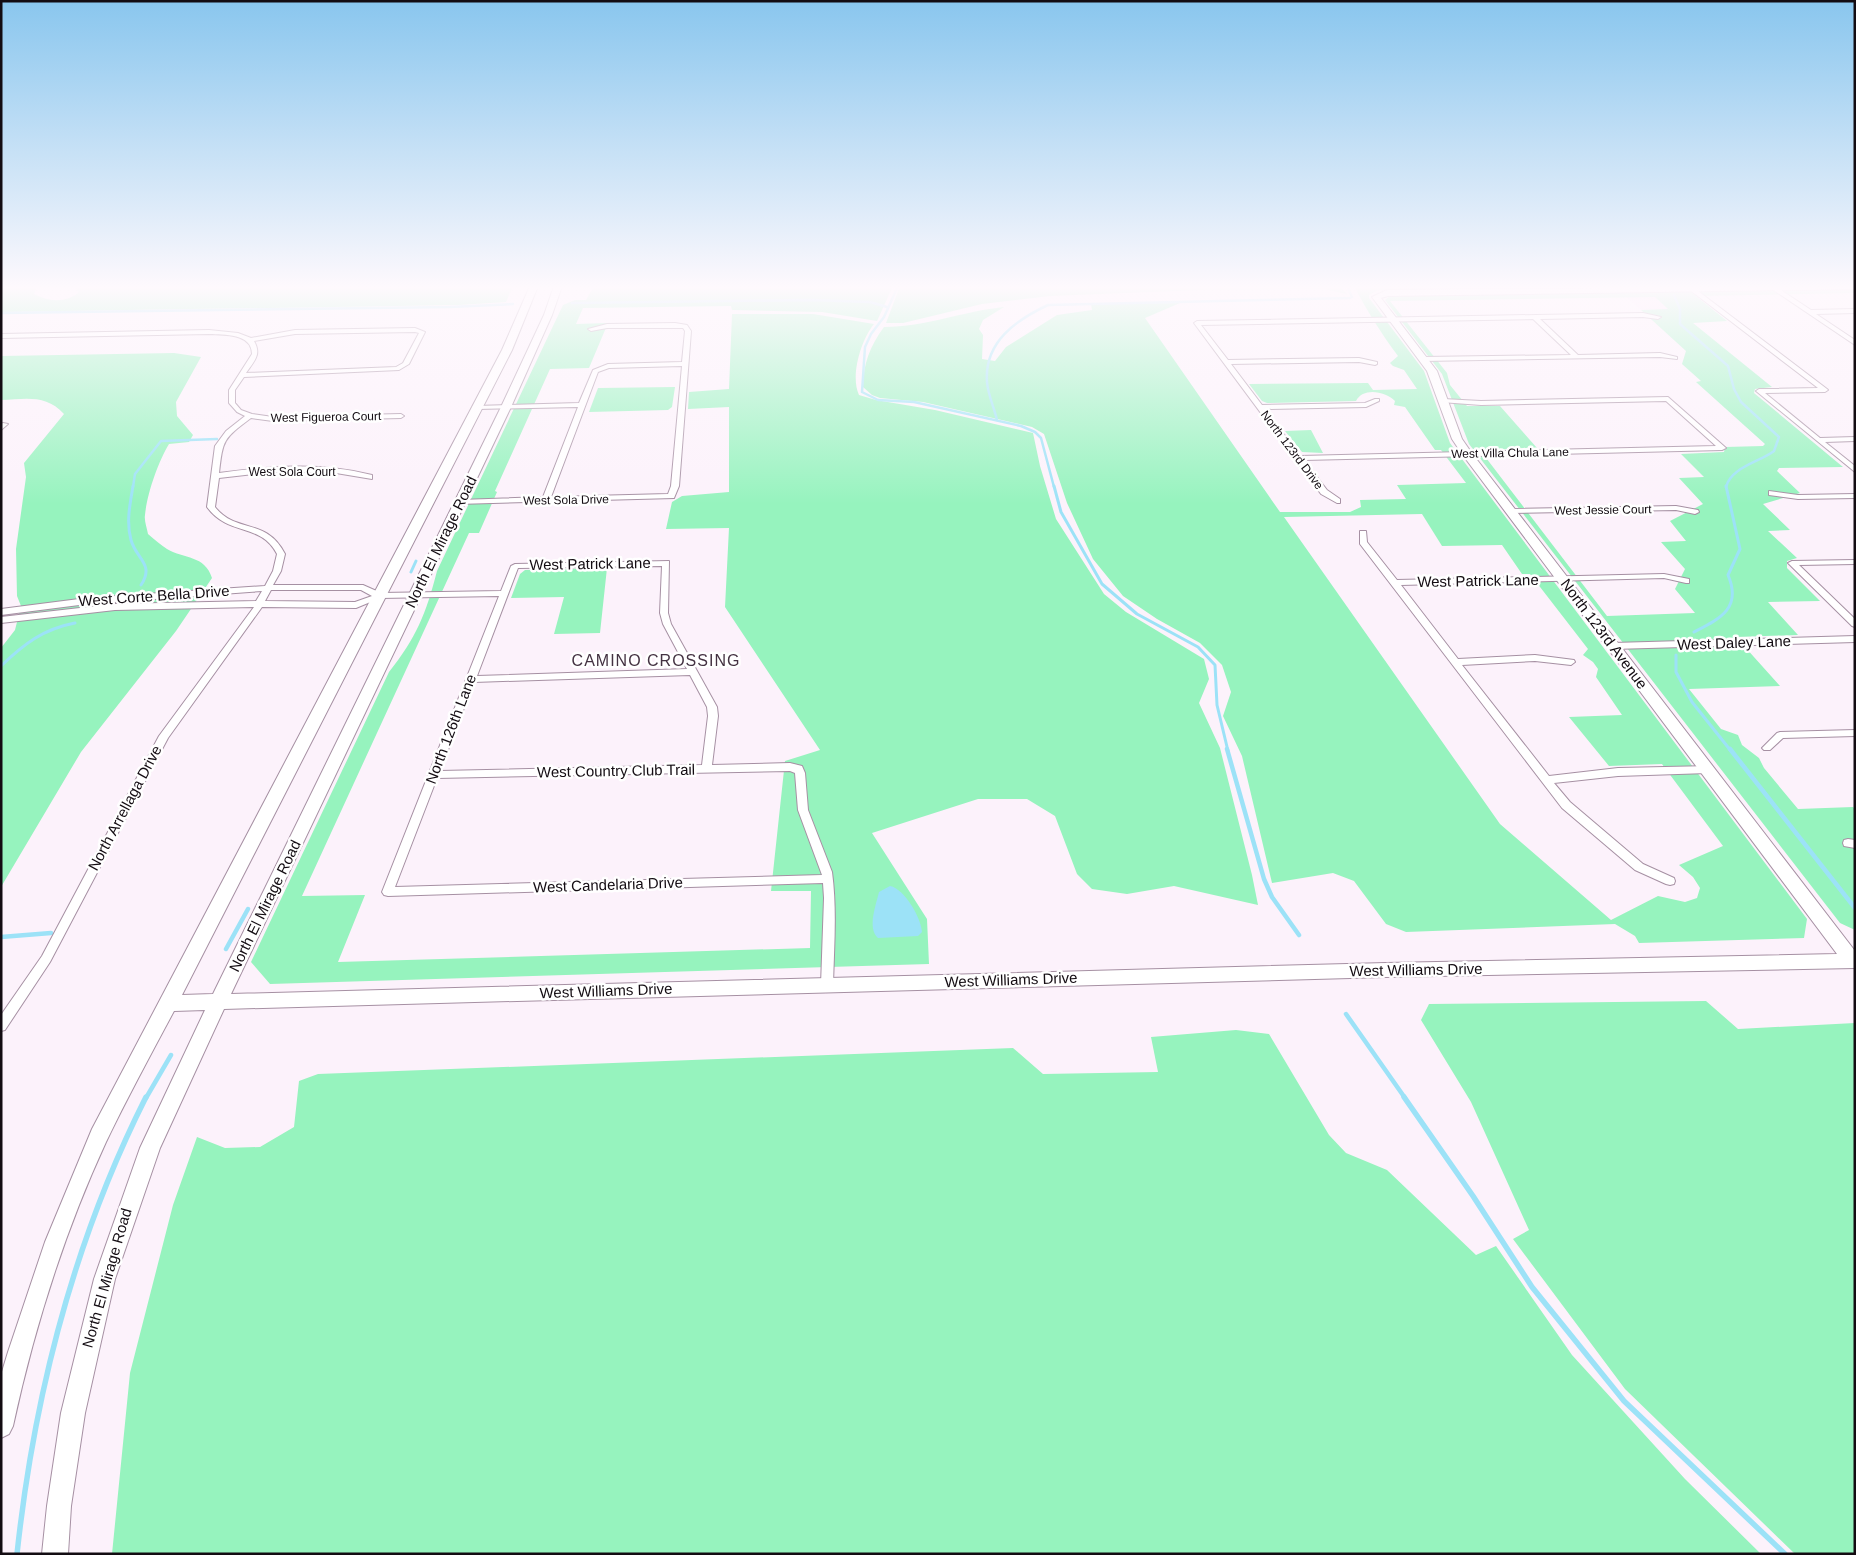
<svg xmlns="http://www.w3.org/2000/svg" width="1856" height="1555" viewBox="0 0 1856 1555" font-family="Helvetica,sans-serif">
	<rect width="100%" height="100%" fill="#fcf2fb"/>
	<!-- built -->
	<path fill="#fbe3f8" d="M1626 297H1655L1668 309 1641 310Z"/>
	<!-- green -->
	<path fill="#96f3be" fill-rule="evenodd" d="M7 286H37L34 294C48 302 67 303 79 292L73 286H513L506 302 459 305 1 312V289Z
		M594 286H893L877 321 822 312 732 310 731 306 583 308 576 324 608 323 589 368 550 369 495 491 497 492 479 533H469L302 896 365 895 338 962 810 948 811 891H771L785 761 820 750 725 607 729 528 666 529 672 502 682 496 729 492V407L688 409 689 392 729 389 732 314H813L874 324C861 340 850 376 859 395L876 400 935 410 1033 433 1040 466 1056 519 1104 594 1126 612 1204 659 1209 679 1199 703 1220 748 1252 875 1258 905 1174 886 1127 894 1092 889 1077 874 1055 816 1027 799H978L872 833 927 919 929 964 270 984 251 962 389 672C416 638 426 614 437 571L563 305 575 300H586Z
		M900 286H1340L1347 294 1324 289 1200 290 1050 296 982 304 903 323H886Z
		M1354 286H1645L1378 290 1369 295V298L1424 371 1450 443 1807 919 1804 938 1639 943 1635 936 1615 924 1406 932 1386 924 1354 881 1333 873 1272 883 1242 756 1223 716 1231 692 1222 665 1200 643 1157 619 1123 596 1093 559 1067 503 1044 434 1032 427 923 402 880 398 872 395 863 387C863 364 870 346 884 327 925 327 964 311 1004 307L983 320 979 329 983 335 982 359 995 361 1006 347 1057 315 1092 310 1091 304 1180 303 1145 318 1280 512H1350L1361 507 1360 500 1406 499 1397 485 1466 483 1441 450H1435L1405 407 1394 405 1395 401C1385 391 1363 387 1356 401L1267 403 1262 401 1249 384 1368 383 1373 390 1417 389 1404 370 1393 366 1390 363 1398 356C1381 333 1367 311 1354 286ZM1422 514 1442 546 1502 545 1522 574H1530L1588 649 1583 655 1593 662 1598 669 1596 677 1622 715 1569 717 1609 766 1662 764 1723 846 1679 865 1693 877 1700 888 1697 898 1685 902 1658 896 1611 920 1500 824 1284 517Z
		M1855 289V293L1696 296 1727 321 1693 323 1772 387 1755 389 1754 393 1843 467 1779 468 1777 471 1800 493 1763 504 1790 530 1768 531 1797 558 1787 561V568L1820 601 1768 602 1798 635 1736 637 1780 686 1689 689 1721 729 1738 735 1742 745 1759 758 1764 768 1798 809 1853 807 1855 809V930L1840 923 1469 444 1442 374 1385 300 1390 296ZM1655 297 1668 309 1641 310 1686 351 1682 364 1701 381 1696 382 1765 444 1763 446 1725 447 1724 452 1681 454 1704 477 1679 478 1703 504 1670 521 1686 541 1661 542 1685 569 1675 589 1695 613 1607 616 1480 450 1537 448 1500 406H1467L1450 385 1447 373 1390 301Z
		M174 353 201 357 176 402 177 416 193 435 189 442 169 444C158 462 147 494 145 515 144 521 147 528 148 534 154 539 161 545 167 549 184 559 205 555 212 578L176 631 81 752 1 887V648L15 630 21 606 17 596 16 549 26 477 24 463 64 414C46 394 26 399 1 400V356Z
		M675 387 672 407 668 410 589 412 598 388Z
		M1311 430 1323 453 1302 452 1285 431Z
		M607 568 600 633 554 634 564 597 511 598 520 574 525 570Z
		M1706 1001 1738 1029 1855 1023V1554H1795L1625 1389 1513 1239 1529 1230 1471 1102 1421 1020 1429 1004Z
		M1236 1030 1269 1034 1329 1135 1346 1153 1387 1170 1476 1255 1496 1246 1572 1355 1685 1479 1761 1554H112L130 1373 173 1205 197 1137 225 1148 260 1147 294 1127 299 1081 318 1074 1013 1048 1043 1074 1158 1072 1151 1037Z"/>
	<!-- water -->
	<path fill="#9ce2f7" d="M890 886C905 889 921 918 922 932L918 936 878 938C867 928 876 905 879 892Z"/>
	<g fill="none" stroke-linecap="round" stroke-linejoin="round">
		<!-- stream-far3 -->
		<path stroke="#9ce2f7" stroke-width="2.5" d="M898 286 884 317 871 334 865 347 862 392 878 400 914 402 1021 426 1035 432 1041 438 1054 487
			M1674 295 1680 309V324L1728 366 1734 389 1741 402 1779 437 1774 451C1760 462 1731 467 1726 487
			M572 303 812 300 870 302 887 307
			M1 313 450 307 513 304
			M997 420C994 407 988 395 987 382 984 342 1016 320 1048 305L1350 298 1352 297 1347 286
			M133 487 135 474 161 441 217 439"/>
		<!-- stream-far2 -->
		<path stroke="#9ce2f7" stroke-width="3" d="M133 486C130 504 126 522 131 540 136 559 155 564 141 585
			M1054 486 1061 512 1102 584 1137 614 1198 647 1215 665 1217 705 1228 751
			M411 572 416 561
			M1694 632C1721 618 1742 608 1728 575L1740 549 1726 486
			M1676 655V672L1692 702 1731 751
			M1 666C24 644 43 629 75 623"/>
		<!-- stream-far1 -->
		<path stroke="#9ce2f7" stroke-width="4.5" d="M1227 749 1264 879 1272 897 1299 935
			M1730 749 1855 908
			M1 937 51 933
			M226 949 248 909
			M1346 1014 1405 1098
			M146 1098 171 1055"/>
		<!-- stream -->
		<path stroke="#9ce2f7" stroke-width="5.5" d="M1404 1097 1473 1196 1532 1287 1624 1401 1785 1554
			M17 1554C34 1395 74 1240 146 1097"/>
		<defs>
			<path id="street" d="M1772 287H1776L1811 310 1855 309V313L1816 314 1855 340V345L1772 289Z
				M1690 288H1694L1827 389 1828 390 1825 392 1765 393 1820 438 1855 437V441L1825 442 1855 466V472L1756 391 1759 389 1818 388 1690 290Z
				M1643 313 1661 317 1658 319 1643 317 1540 319 1578 355 1660 353 1677 357V359L1660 357 1423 361 1420 359 1423 357 1571 355 1533 319 1201 325 1228 360 1359 358 1377 362V364L1375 365 1359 362 1231 364 1262 405 1365 403 1375 399H1379V401L1366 407 1265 409 1300 456 1716 446 1666 401 1481 405 1441 402 1440 401 1443 399 1481 401 1668 397 1726 448 1722 450 1304 460 1327 490 1340 499V503H1337L1321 494 1194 323 1197 321Z
				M675 323 687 325 691 331 679 486 674 498 457 504V500H460L543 497 578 407 477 409 475 408V406L579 403 593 370 608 364 682 362 685 331 683 328H607L591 331 588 329 607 324ZM682 366 671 486 668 494 551 497 598 372 609 368Z
				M415 328 425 332 409 364 399 370 244 377 235 390V403L241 410 252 414 273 417 401 414 404 416 401 418 273 421 251 418C223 439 223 439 219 473 269 466 322 462 372 475V479L336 473 315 472H272L219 478 215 507C236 534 266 517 285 554L281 571 273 585H363L381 593 501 591 511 566 515 564 669 561 668 613 671 624 717 707 718 716 712 765 790 763 802 766 805 773 808 810 832 872C837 909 834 947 833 985L831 989 827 990 823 989 821 985 824 898 823 883 388 896 384 895 382 892 499 596 380 598 356 608 262 607 168 738 50 962 5 1030 1 1031V1015L42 956 159 736 254 607 115 610 1 623V617L115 604 256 601 262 591 87 604 1 615V609L87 598 265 586 273 571 277 554C260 522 229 537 207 507L215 446 226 431 245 416 237 412 229 403V390L252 354C252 333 224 335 209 334L1 338V334L209 330 238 333 251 338 295 330ZM415 332 419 333 403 363 396 367 246 373C254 361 262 355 254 341L295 334ZM662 566 660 613 663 624 687 669 477 676 518 568ZM271 590H361L372 596 355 602 265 601ZM690 675 707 707 708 716 702 765 440 771 474 682ZM790 771 795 773 798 810 822 875 395 887 437 778Z
				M3 423 8 424 1 430V424Z
				M1769 491 1798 495 1855 494V498L1798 499 1769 495Z
				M1676 506 1698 510 1699 512 1695 514 1676 510 1510 513 1506 511 1510 509Z
				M1360 531H1366L1367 542 1397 580 1664 574 1689 579V583H1686L1664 578 1401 585 1458 659 1535 655 1574 660 1575 662 1571 665 1535 661 1462 665 1549 776 1618 768 1712 766 1713 769 1712 772 1708 773 1618 776 1554 783 1570 802 1643 864 1674 878 1675 881 1674 884 1670 885 1666 884 1635 870 1562 808 1360 544Z
				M1855 560V564L1799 565 1855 619V627L1852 626 1788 563 1792 561Z
				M1855 636V642L1613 649 1609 646 1613 643Z
				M1855 730V736L1783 738 1770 750H1764L1762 748 1777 733 1780 732Z
				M1848 839 1855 840V848L1844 846 1843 843 1844 840Z"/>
			<path id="secondary" d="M530 286H538L512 350 182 995 213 994 501 407 544 315 554 286H562L552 315 511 407 231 994 1386 963 1837 954 1462 454 1452 439 1427 371 1372 297 1387 290 1855 286V289L1388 296 1381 298 1437 371 1462 439 1471 452 1855 951V968L1386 977 224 1009 160 1148 115 1279 85 1413 71 1506 68 1554H42L47 1506 61 1413 94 1279 140 1148 205 1010 174 1011C151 1054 127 1098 106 1142 64 1233 34 1329 13 1426L9 1434 1 1438V1375L8 1352 45 1242 92 1129 502 350Z"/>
		</defs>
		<!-- street casing -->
		<use href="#street" stroke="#a690a3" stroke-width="2"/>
		<!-- secondary casing -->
		<use href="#secondary" stroke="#a690a3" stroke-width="2"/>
		<!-- street -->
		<use href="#street" fill="#fff" fill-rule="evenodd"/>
		<!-- secondary -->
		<use href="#secondary" fill="#fff" fill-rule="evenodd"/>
	</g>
	<!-- sky -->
	<linearGradient id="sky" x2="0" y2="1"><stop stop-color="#89c6ee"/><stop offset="0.57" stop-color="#fef9fd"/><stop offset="1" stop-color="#fef9fd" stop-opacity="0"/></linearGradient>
	<rect width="1856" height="504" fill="url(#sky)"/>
	<g text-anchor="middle" stroke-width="5" stroke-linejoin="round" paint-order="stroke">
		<!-- far-street labels -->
		<g font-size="12" fill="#130c12" stroke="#fff">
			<text transform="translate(326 417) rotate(-1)" y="4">West Figueroa Court</text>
			<text transform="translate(1292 450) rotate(53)" y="4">North 123rd Drive</text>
			<text transform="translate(1510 453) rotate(-1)" y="4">West Villa Chula Lane</text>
			<text x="292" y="476">West Sola Court</text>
			<text transform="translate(566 500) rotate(-1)" y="4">West Sola Drive</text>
			<text transform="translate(1603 510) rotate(-1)" y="4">West Jessie Court</text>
		</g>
		<!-- street labels -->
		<g font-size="15" fill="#130c12" stroke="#fff">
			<text transform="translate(441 542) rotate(-64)" y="5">North El Mirage Road</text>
			<text transform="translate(590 564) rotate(-1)" y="5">West Patrick Lane</text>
			<text transform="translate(1478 581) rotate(-1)" y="5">West Patrick Lane</text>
			<text transform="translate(154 596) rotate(-4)" y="5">West Corte Bella Drive</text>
			<text transform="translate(1604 634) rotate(53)" y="5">North 123rd Avenue</text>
			<text transform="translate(1734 643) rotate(-2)" y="5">West Daley Lane</text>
			<text transform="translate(451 729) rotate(-69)" y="5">North 126th Lane</text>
			<text transform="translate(616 771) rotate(-1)" y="5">West Country Club Trail</text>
			<text transform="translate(125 808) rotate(-62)" y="5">North Arrellaga Drive</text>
			<text transform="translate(608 885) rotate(-2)" y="5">West Candelaria Drive</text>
			<text transform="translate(265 906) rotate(-64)" y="5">North El Mirage Road</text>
			<text transform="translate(1416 970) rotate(-1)" y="5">West Williams Drive</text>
			<text transform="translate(1011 980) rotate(-2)" y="5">West Williams Drive</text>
			<text transform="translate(606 991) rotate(-2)" y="5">West Williams Drive</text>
			<text transform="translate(107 1278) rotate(-74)" y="5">North El Mirage Road</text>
		</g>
		<!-- neighbourhood labels -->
		<g font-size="16" letter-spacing="1" fill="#443242" stroke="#fff">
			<text x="656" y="666">CAMINO CROSSING</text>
		</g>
	</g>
	<!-- border -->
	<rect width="1856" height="1555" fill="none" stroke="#130c12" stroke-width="5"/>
</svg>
